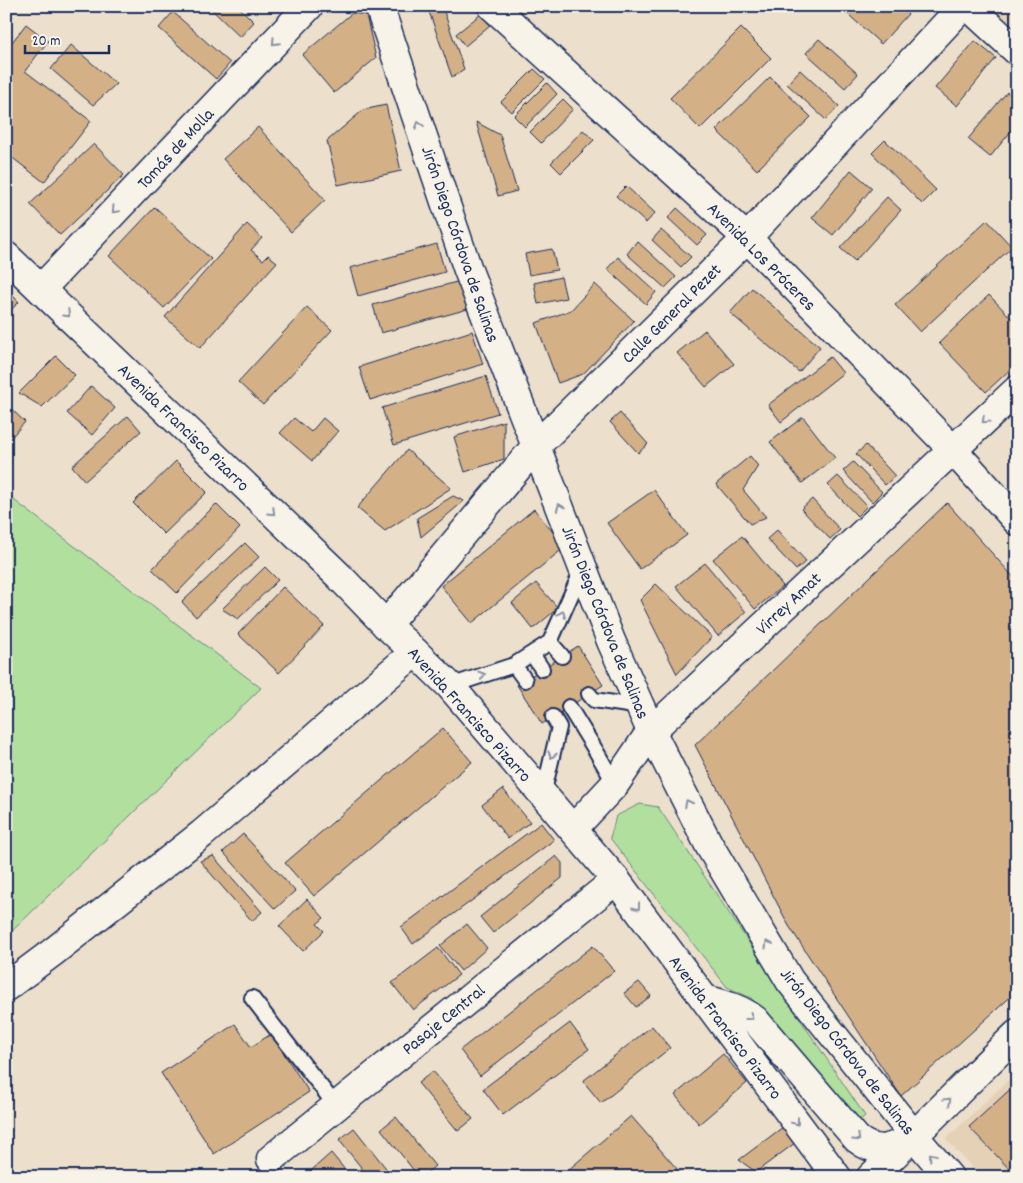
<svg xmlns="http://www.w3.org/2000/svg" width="1023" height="1183" viewBox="0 0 1023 1183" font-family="Dekko,sans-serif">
	<rect width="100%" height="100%" fill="#ecdfcb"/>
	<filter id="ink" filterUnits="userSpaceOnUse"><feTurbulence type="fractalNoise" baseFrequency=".02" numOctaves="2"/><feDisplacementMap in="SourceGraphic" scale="10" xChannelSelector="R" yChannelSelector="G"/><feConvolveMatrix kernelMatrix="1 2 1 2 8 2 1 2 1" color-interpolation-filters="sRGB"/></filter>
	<g filter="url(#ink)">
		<!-- built -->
		<path fill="#e5d1b6" d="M992 6H1017V41L986 13Z
			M1017 1072V1177H981L946 1139Z"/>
		<!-- green -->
		<path fill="#b0df9e" stroke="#66877e" d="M6 494 261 688 6 937Z
			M640 804 658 807 865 1116 860 1120 814 1073 751 998 727 987 610 838 616 816Z"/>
		<!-- building -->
		<path fill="#d4b086" stroke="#1b2f5e" d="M208 6H238L254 22 240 37Z
			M427 6H442L464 69 452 77Z
			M839 6H899L908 14 881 44Z
			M173 12 230 63 216 79 159 28Z
			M352 13 366 15 376 58 334 93 302 55Z
			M481 14 490 25 465 46 456 34Z
			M26 24 48 41 25 71 91 121 44 182 6 153V50Z
			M741 28 771 58 700 129 670 98Z
			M819 39 858 74 845 88 806 53Z
			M975 41 996 58 957 106 935 88Z
			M71 45 116 84 93 105 51 69Z
			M534 69 545 79 512 112 501 102Z
			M800 70 839 106 826 120 787 84Z
			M770 77 811 117 757 170 716 130Z
			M547 83 557 94 525 127 514 116Z
			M1007 92 1017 100V124L990 157 968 139Z
			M563 99 573 109 541 143 530 132Z
			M386 105 401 171 338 185 327 141 363 110Z
			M476 122 500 135 517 191 498 196Z
			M258 127 325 200 291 232 223 159Z
			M583 130 594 140 561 173 551 163Z
			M885 140 936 190 922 204 872 153Z
			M94 144 124 175 60 235 30 204Z
			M851 170 872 188 833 235 812 218Z
			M626 186 655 213 646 223 616 196Z
			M887 197 901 210 855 261 840 248Z
			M155 207 211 259 164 308 109 256Z
			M677 208 707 235 697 245 668 218Z
			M987 220 1012 247 920 332 895 305Z
			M247 224 262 238 251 250 263 260 268 255 277 262 200 348 165 317Z
			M661 230 691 257 681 267 652 240Z
			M637 241 676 277 665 288 627 254Z
			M437 244 445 272 358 296 350 268Z
			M552 249 557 270 529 275 525 254Z
			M618 257 656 292 646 304 607 269Z
			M561 277 566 298 538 304 534 283Z
			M460 281 468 309 381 333 373 305Z
			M595 284 634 321 583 374 558 383 536 323 571 310Z
			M752 288 820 347 799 372 730 313Z
			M6 289 19 302 6 315Z
			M989 295 1017 324V363L986 392 939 343Z
			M307 307 332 330 263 405 238 382Z
			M705 330 734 364 706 387 677 353Z
			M472 331 483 364 370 400 359 367Z
			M56 356 75 375 42 407 19 393Z
			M830 357 843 373 781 422 768 405Z
			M486 376 498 413 394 445 382 408Z
			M91 386 115 408 92 435 67 413Z
			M6 404 25 422 6 443Z
			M620 413 648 444 638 453 610 422Z
			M128 416 141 431 85 481 72 466Z
			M803 417 835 458 802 483 770 442Z
			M294 418 311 432 323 418 338 431 312 461 280 433Z
			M504 421V459L465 472 454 437Z
			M866 445 895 476 885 485 856 454Z
			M407 450 451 488 385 531 357 508Z
			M750 456 758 466 743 490 766 517 750 524 716 484Z
			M176 461 207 492 164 534 133 503Z
			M853 462 882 492 872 502 843 471Z
			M838 476 867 506 857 516 828 485Z
			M654 490 687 535 640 569 607 523Z
			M453 496 464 501 421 537 417 518Z
			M812 499 840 530 830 539 801 509Z
			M947 503 1017 581V991L901 1096 789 926 695 745Z
			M216 504 240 528 177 593 152 569Z
			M534 509 565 547 472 623 441 586Z
			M777 530 806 561 796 570 767 539Z
			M742 536 783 586 755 609 713 559Z
			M245 543 259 557 196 617 182 602Z
			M705 563 746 612 718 636 676 586Z
			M265 567 278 580 238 619 222 609Z
			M536 583 558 608 533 629 512 603Z
			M656 584 712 637 677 674 640 600Z
			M283 587 324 626 279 673 238 634Z
			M578 646 603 685 542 724 517 685Z
			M443 728 472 762 314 896 285 863Z
			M503 789 530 822 508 839 482 805Z
			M541 823 554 840 413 944 401 927Z
			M243 834 295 891 275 909 223 852Z
			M213 856 262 912 252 921 200 861Z
			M556 856 562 863V878L493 933 480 917Z
			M307 899 324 918 317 924 324 931 303 951 279 926Z
			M467 924 487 948 461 971 440 946Z
			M593 946 614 971 480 1076 460 1050Z
			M438 948 459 975 413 1010 392 983Z
			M639 982 651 996 636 1007 624 993Z
			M570 1023 589 1049 503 1115 483 1089Z
			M235 1024 251 1047 271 1034 309 1092 214 1154 161 1073Z
			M652 1026 670 1048 601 1103 583 1081Z
			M723 1054 747 1083 699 1124 675 1095Z
			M433 1071 473 1119 458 1131 418 1083Z
			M1017 1083V1177L969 1127Z
			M631 1116 684 1177H560Z
			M396 1117 435 1166 422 1177H419L381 1129Z
			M783 1127 795 1143 756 1172 739 1160Z
			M354 1128 393 1177H369L339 1140Z
			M331 1153 351 1177H304Z"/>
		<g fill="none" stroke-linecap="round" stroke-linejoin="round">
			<defs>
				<path id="lane" d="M532 654 542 669
					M562 656 550 642 583 568
					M514 665 525 680
					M450 686 514 665 550 642
					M589 694 594 700 641 707
					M569 707 596 751 615 784
					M543 795 559 727 553 717
					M252 998 336 1106"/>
				<path id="street" d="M492 6 747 238 953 450 1017 521
					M968 6 1017 51
					M41 289 309 6
					M386 625 536 446 747 238 963 6
					M573 829 615 784 651 731 1017 390
					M6 987 53 952 202 834 415 652
					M271 1159 616 880"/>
				<path id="secondary" d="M379 6 468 270 611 641 651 731 709 845 790 981 914 1136 949 1177
					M6 256 339 576 386 625 415 652 450 686 616 880 837 1177
					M705 999C723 1004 740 1008 755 1020L857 1139C879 1156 893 1148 914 1136
					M871 1177C921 1130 968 1081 1017 1034"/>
			</defs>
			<!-- lane casing -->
			<use href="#lane" stroke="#1b2f5e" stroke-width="18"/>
			<!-- street casing -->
			<use href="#street" stroke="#1b2f5e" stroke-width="31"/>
			<!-- secondary casing -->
			<use href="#secondary" stroke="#1b2f5e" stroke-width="31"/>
			<!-- lane -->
			<use href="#lane" stroke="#f7f3e8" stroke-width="14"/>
			<!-- street -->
			<use href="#street" stroke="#f7f3e8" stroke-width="28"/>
			<!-- secondary -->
			<use href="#secondary" stroke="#f7f3e8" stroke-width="28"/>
		</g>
		<!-- one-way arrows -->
		<defs><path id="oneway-chevron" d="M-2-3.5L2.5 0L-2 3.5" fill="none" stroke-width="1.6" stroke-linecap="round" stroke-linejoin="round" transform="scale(1.25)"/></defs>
		<g stroke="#8991a3">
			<use href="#oneway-chevron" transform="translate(275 42) rotate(133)"/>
			<use href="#oneway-chevron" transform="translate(419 125) rotate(-108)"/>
			<use href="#oneway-chevron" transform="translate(115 210) rotate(133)"/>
			<use href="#oneway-chevron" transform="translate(67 314) rotate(44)"/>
			<use href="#oneway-chevron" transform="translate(985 420) rotate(137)"/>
			<use href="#oneway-chevron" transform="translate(560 507) rotate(-111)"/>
			<use href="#oneway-chevron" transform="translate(272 512) rotate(44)"/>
			<use href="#oneway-chevron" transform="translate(562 614) rotate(-67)"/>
			<use href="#oneway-chevron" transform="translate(482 675) rotate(-18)"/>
			<use href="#oneway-chevron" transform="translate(552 755) rotate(104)"/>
			<use href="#oneway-chevron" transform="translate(688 803) rotate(-117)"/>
			<use href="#oneway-chevron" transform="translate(637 907) rotate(54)"/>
			<use href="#oneway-chevron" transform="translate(768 944) rotate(-121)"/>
			<use href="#oneway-chevron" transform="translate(750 1017) rotate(36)"/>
			<use href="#oneway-chevron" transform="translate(948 1101) rotate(-44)"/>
			<use href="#oneway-chevron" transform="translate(796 1122) rotate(53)"/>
			<use href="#oneway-chevron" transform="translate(857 1138) rotate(44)"/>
			<use href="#oneway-chevron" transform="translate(932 1156) rotate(-130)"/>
		</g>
	</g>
	<g text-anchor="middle" stroke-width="4" stroke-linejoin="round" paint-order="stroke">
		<!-- street labels -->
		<g font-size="18" fill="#1b2f5e" stroke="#f7f3e8">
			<text transform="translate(175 148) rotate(-47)" y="6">Tomás de Molla</text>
			<text transform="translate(461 244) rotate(71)" y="6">Jirón Diego Córdova de Salinas</text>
			<text transform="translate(762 256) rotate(45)" y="6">Avenida Los Próceres</text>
			<text transform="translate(671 313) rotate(-45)" y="6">Calle General Pezet</text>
			<text transform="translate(184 427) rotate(44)" y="6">Avenida Francisco Pizarro</text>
			<text transform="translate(788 603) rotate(-43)" y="6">Virrey Amat</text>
			<text transform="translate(606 622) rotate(68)" y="6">Jirón Diego Córdova de Salinas</text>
			<text transform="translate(470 714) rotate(48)" y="6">Avenida Francisco Pizarro</text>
			<text transform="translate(443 1019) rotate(-39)" y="6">Pasaje Central</text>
			<text transform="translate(726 1027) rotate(53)" y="6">Avenida Francisco Pizarro</text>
			<text transform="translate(848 1051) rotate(52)" y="6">Jirón Diego Córdova de Salinas</text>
		</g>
	</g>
	<!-- margin -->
	<rect width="1023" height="1183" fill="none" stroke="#f7f3e8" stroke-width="25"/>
	<rect x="12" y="12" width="998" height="1158" fill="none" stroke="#1b2f5e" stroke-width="2" filter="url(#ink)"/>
	<!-- scale -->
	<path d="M25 45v8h84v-8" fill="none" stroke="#1b2f5e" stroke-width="2.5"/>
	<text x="32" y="45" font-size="15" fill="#1b2f5e" stroke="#f7f3e8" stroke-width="4" paint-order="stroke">20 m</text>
</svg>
